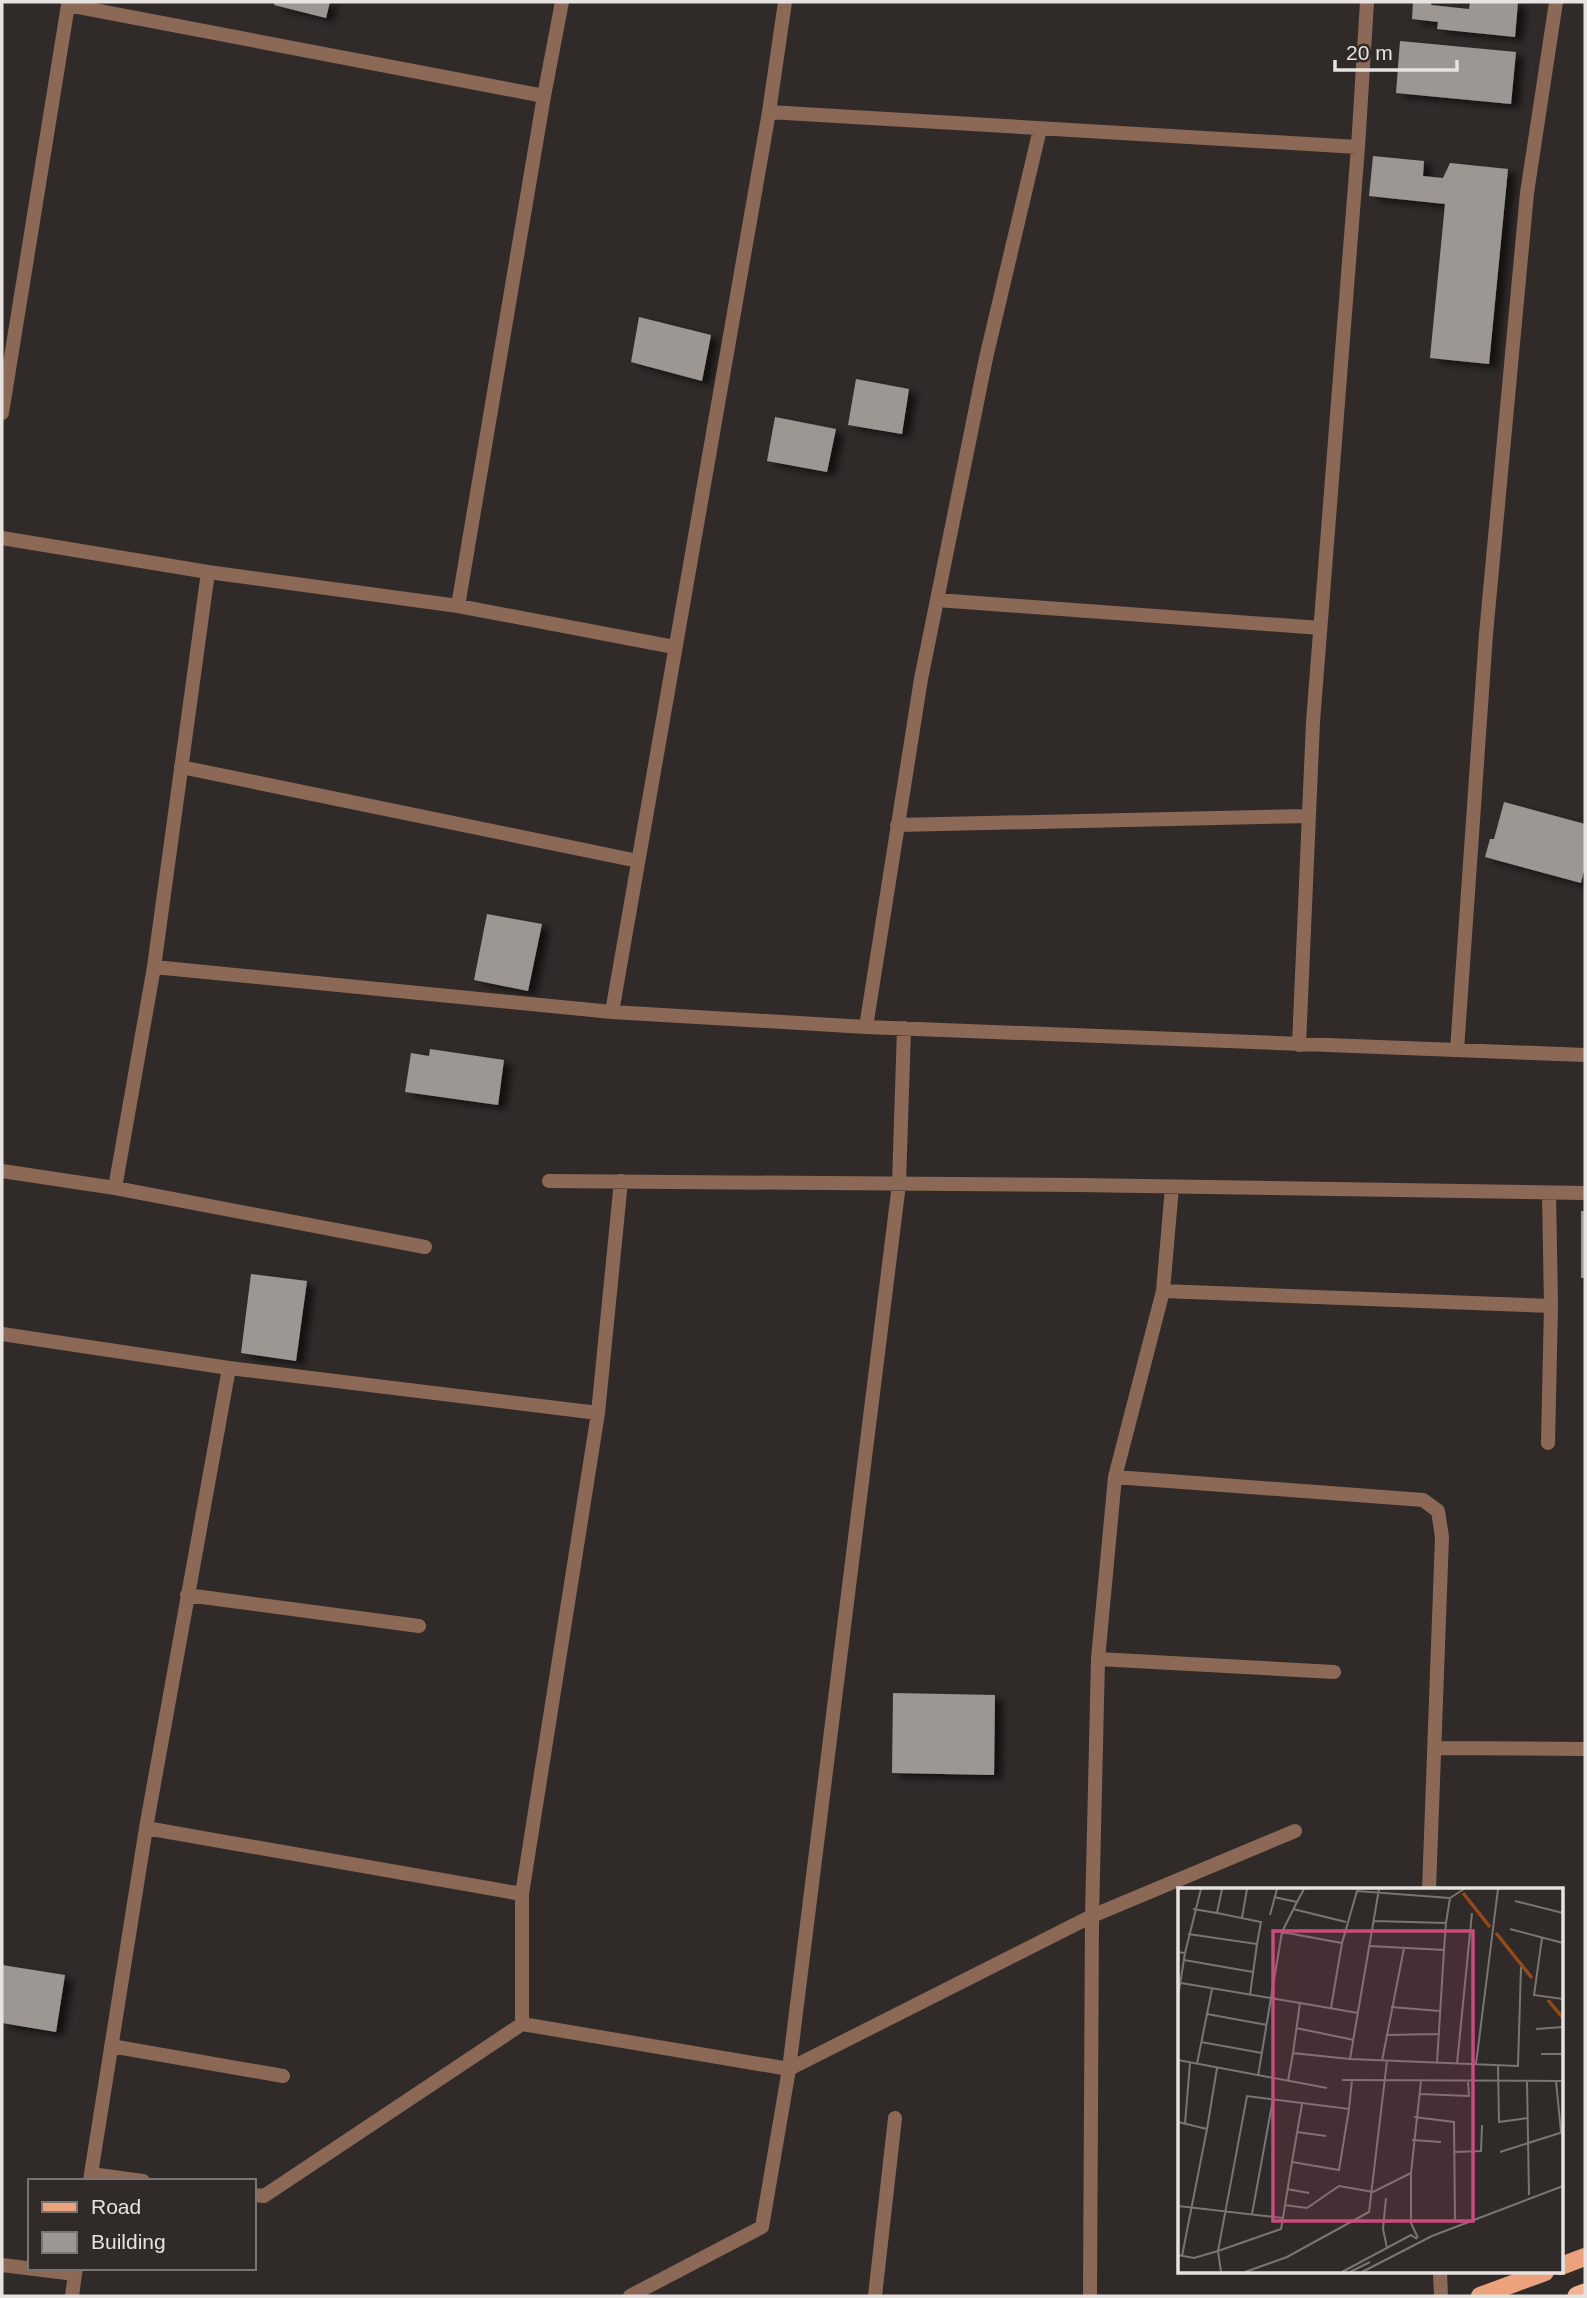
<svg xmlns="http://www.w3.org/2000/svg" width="1587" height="2298" viewBox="0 0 1587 2298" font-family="Helvetica,sans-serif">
	<defs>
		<filter id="shadow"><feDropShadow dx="8" dy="4.5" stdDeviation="3.5" flood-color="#0009"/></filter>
	</defs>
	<rect width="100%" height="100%" fill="#302b29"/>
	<!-- building -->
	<path fill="#9d9793" filter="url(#shadow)" d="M275 2H330L326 18 274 5Z
		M1413 2H1432L1431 5 1469 9 1470 2H1518L1515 37 1437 29 1438 22 1412 19Z
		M1400 41 1516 52 1511 104 1396 93Z
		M1373 156 1424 161 1423 176 1443 178 1450 163 1508 169 1489 364 1430 358 1445 204 1369 196Z
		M639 317 711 335 702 381 631 362Z
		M856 379 909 389 902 434 848 425Z
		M775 417 836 429 827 472 767 461Z
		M1504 802 1585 824V866L1581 883 1485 857 1490 839H1494Z
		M487 914 542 924 528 991 474 980Z
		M430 1049 504 1060 498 1105 405 1092 411 1053 429 1056Z
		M1581 1211H1585V1278H1581Z
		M251 1274 307 1281 296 1361 241 1353Z
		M893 1693 995 1695 994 1775 892 1773Z
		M2 1965 65 1975 56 2032 2 2023Z"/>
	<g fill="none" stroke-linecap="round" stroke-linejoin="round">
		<!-- service -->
		<path stroke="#8c6956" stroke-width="14" d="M1092 1916 1295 1831"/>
		<!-- minor -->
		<path stroke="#8c6956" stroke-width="14" d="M69 2 68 5 544 96 562 2
			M785 2 769 112 612 1012 866 1027 1585 1055
			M769 112 1358 147 1313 722 1299 1045
			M1358 147 1367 2
			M2 413 68 5
			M2 538 208 572
			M937 600 1320 628
			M458 606 544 96
			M181 767 638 861
			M897 825 1309 816
			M612 1012 154 967 208 572 458 606 674 647
			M866 1027 921 679 986 358 1040 129
			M1457 1050 1486 634 1527 193 1556 2
			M2 1171 115 1188 425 1247
			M549 1181 1078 1185 1585 1193
			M115 1188 154 967
			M1163 1291 1551 1306 1549 1193
			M2 1334 229 1368 598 1413 621 1181
			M229 1368 146 1828 522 1894 598 1413
			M1548 1443 1551 1306
			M1115 1477 1423 1500 1438 1511 1442 1537 1429 1890
			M187 1595 419 1626
			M1098 1659 1334 1672
			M1434 1748 1585 1749
			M522 1894V2024
			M111 2046 283 2076
			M91 2174 146 1828
			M90 2181 91 2174 143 2181
			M254 2195 264 2196 522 2024 789 2069 1092 1916
			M2 2265 75 2274 76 2268
			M1440 2272 1441 2296
			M72 2296 75 2274
			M630 2296 762 2227 789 2069 899 1184 904 1028
			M875 2296 895 2118
			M1090 2296 1092 1916 1098 1659 1115 1477 1163 1291 1172 1187"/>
		<!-- primary -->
		<path stroke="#eca37d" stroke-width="18" d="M1561 2266 1585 2257
			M1480 2296 1545 2272"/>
		<!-- trunk -->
		<path stroke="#f3b494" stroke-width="19" d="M1577 2296 1585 2293"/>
	</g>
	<!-- overview -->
	<g transform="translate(1178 1888)">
		<rect width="385" height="385" fill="#302b29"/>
		<path fill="none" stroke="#954918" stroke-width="3.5" d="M285 5 312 39M318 45 354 90M370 112 385 130"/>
		<path fill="none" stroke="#797573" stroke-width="2" d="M201 1 172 171 340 178 343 79M96 9 119 14 126 1M337 13 385 25M119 14 104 44 164 55 179 3 272 10M15 21 39 25 44 1M115 21 168 34M39 25 83 34 79 56M92 27 99 1M64 30 69 1M196 33 268 35 266 62M268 35 272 10 286 1M332 41 385 55M10 46 79 56 72 107M364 50 356 107 385 111M192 58 266 62 259 175M0 64 7 65 0 109M7 65 23 1M6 72 75 84M3 95 122 115M213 119 262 123M153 120 164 55M29 126 89 137M118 140 176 152M358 141 385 139M208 147 260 146M23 154 84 165M363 166H385M172 171 115 165 122 115 180 125M0 172 149 200M204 173 226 60M19 176 34 101M279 176 294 25M298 176 320 1M320 177 321 234 349 230M80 188 104 44M164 192 385 193M110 193 115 165M349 193 351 307M378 193 383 244M242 206 291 208 290 194M124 216 114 274 161 282 171 221M236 229 276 234 277 334M0 234 29 241 4 368M7 236 12 175M29 241 39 180M119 244 148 248M234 252 263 254M276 264 303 263 304 237M322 264 385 244M109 301 131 305M208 310 205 341 209 360M107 317 114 274M0 318 105 330 107 317 129 320 161 298 195 304 233 285M74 326 95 211M240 350 233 335V285L243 193M0 367 16 370 40 363 69 208 171 221 174 192M43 384 40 363 103 341 105 330M67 384 109 369 191 324 209 173M164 384 233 347 239 351M172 384 192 374M184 384 254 348 385 298"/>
		<path fill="#cb4b7c" fill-opacity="0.15" stroke="#cb4b7c" stroke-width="3.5" d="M95 43H295V333H95Z"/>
		<rect width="385" height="385" fill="none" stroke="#e6e3e1" stroke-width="3.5"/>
	</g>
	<!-- border -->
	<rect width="1587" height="2298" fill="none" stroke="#e6e3e1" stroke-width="7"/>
	<!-- legend -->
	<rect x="28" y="2179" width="228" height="91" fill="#302b29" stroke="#797573" stroke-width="2"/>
	<rect x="42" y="2202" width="35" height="10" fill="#eca37d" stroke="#797573" stroke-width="2"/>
	<text x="91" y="2214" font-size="21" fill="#e6e3e1">Road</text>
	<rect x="42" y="2232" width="35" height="21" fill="#9d9793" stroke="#797573" stroke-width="2"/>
	<text x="91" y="2249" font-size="21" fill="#e6e3e1">Building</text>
	<!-- scale -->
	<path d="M1335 60v10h122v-10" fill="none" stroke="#e6e3e1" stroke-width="3.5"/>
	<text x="1346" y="60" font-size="21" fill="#e6e3e1" stroke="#302b29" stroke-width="5" paint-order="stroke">20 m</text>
</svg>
